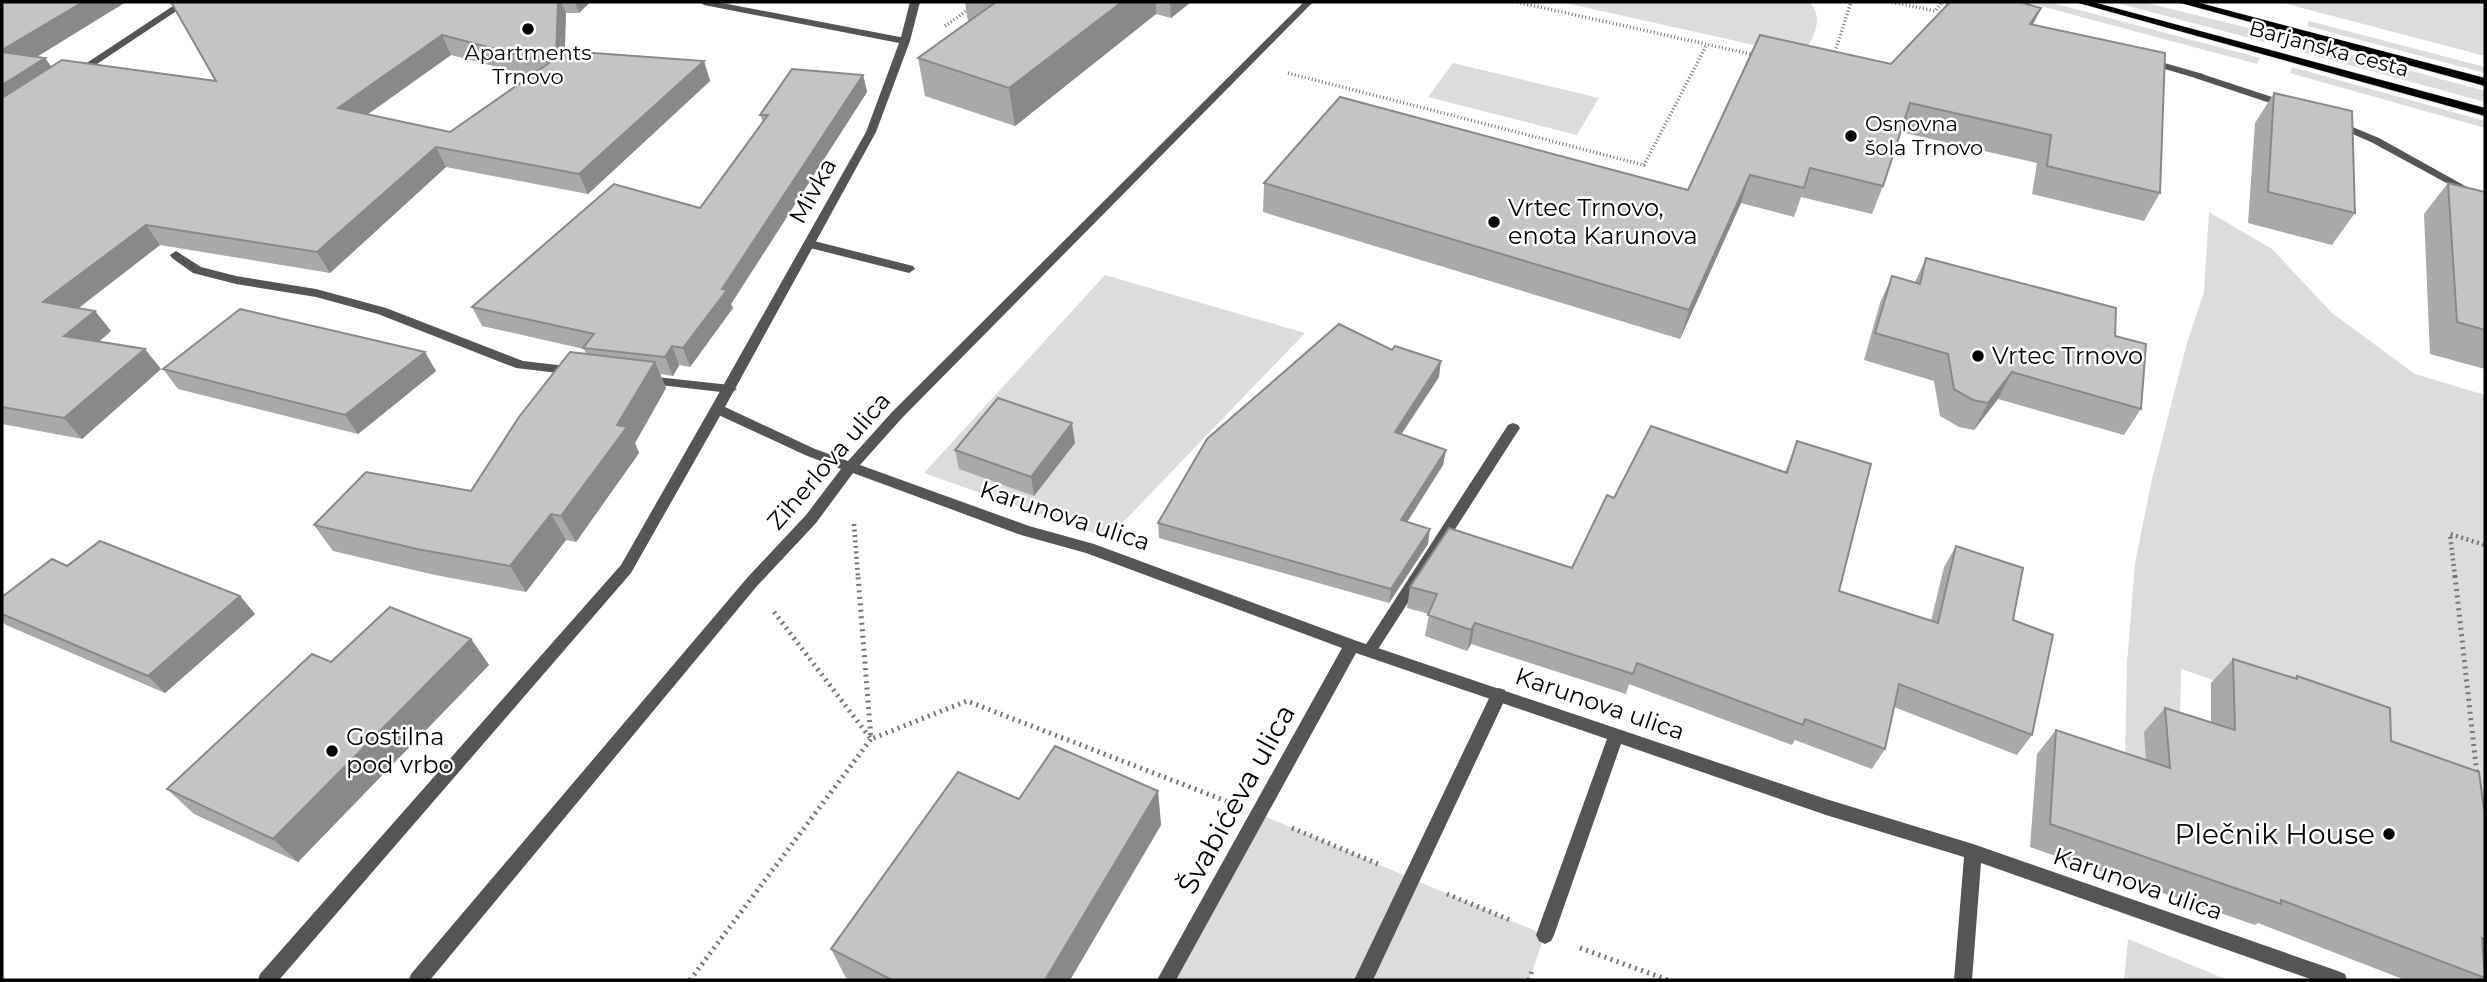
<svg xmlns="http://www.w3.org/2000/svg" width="2487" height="982" viewBox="0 0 2487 982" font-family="Montserrat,sans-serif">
	<rect width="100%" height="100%" fill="#fff"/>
	<!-- green -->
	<path fill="#dcdcdc" d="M1561 2H1809C1826 19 1812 37 1804 56Z
		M2025 2H2049L2260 58 2257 64Z
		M2113 2H2143L2269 33 2265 42Z
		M2279 2H2485V56Z
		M2309 21 2485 67V73L2307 26Z
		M2302 41 2485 91V102L2298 51Z
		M1453 63 1599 98 1577 135 1428 97Z
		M2292 67 2485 121V128L2290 73Z
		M2209 212 2272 249 2332 313 2415 374 2485 395V966L2474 962 2366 732 2181 669 2179 780 2125 759 2127 663 2135 563 2152 479 2187 343 2204 292Z
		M1105 275 1305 333 1108 538 924 473Z
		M1257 813 1545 935 1529 980H1166Z
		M2128 939 2228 980H2124Z"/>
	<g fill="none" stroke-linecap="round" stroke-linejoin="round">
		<defs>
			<path id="primary" d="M2075 2H2093L2485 108V116Z
				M2177 2H2196L2485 78V86Z"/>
		</defs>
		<!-- primary casing -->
		<use href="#primary" stroke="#dbdbdb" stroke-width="1"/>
		<!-- path-far2 -->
		<path stroke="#777" stroke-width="3.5" stroke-dasharray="1 2.5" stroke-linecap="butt" d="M1517 2 1755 55
			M1892 2 1935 11 1942 2 1954 5
			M945 26 969 9
			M1834 55 1851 2
			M1288 73 1644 165 1707 44"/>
		<!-- path-far1 -->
		<path stroke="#777" stroke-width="4.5" stroke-dasharray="2 3.5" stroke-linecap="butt" d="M854 524 858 577
			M2455 577 2450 534 2485 545"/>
		<!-- path -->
		<path stroke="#777" stroke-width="5" stroke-dasharray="2 4.5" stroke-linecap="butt" d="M2455 576 2477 775
			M774 612 871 739 967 701 1226 801
			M1292 828 1378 864
			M1447 894 1510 920
			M1580 948 1668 980
			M690 980 871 739 858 576
			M1529 980 1533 968"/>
		<!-- lane -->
		<path fill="#555" fill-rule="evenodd" d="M910 2H920L910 41 905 44 900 41Z
			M2147 58 2203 74 2204 76 2199 79 2144 63 2142 61Z
			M810 240 913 266 915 269 909 273 806 247 804 244Z
			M176 251 201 267 236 276 316 289 386 308 523 361 575 367 581 371 575 375 516 368 378 314 316 297 236 284 193 273 172 258 170 255Z
			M647 376 730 385 737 389 730 393 642 383 641 380 642 377Z
			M717 404 724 409 631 573 279 980H258L260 974 621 565 710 409Z
			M1513 423 1518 425 1520 428 1518 431 1375 654 1370 656 1365 654 1362 650 1365 646 1508 425Z
			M1499 688 1505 690 1507 695 1373 980H1354L1493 690Z"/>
		<!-- street -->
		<path fill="#555" fill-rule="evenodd" d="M179 2H190L79 76 70 74Z
			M700 2H717L905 38 910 41 876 132 725 407 815 449 848 461 892 412 1304 2H1313L902 418 860 465 1029 526 1094 544 1357 641 1826 799 1973 844 2338 971 2345 974 2347 980H2313L1981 863 1972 980H1954L1964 857 1826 815 1621 744 1554 935 1551 941 1545 944 1539 941 1536 935 1607 739 1356 653 1176 980H1157L1342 648 1086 553 1021 535 853 473 816 523 757 586 430 980H409L411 974 747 578 806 515 841 469 805 455 712 412 710 409 866 132 899 43 704 5Z
			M2199 73 2290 103 2291 105 2290 107H2282L2195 78 2194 76Z
			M2338 121 2379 138 2485 197V204L2371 142 2334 126 2333 124Z"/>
		<!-- primary -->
		<use href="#primary" fill="#000" fill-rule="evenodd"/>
	</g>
	<!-- wall -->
	<path fill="#a9a9a9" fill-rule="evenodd" d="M2 2 37 56 52 67 216 81 171 2H590L579 13H566L564 52 704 61 710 81 588 194 446 167 330 273 160 245 79 308 95 311 111 331 99 342 161 369 82 439 2 424ZM451 55 531 76 450 132 367 115Z
		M965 2H1191L1171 18 1156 14 1015 126 925 96 918 58 968 22Z
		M2033 25 2160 193 2144 221 2032 194 2037 163 1900 132 1883 186 1872 214 1801 197 1794 217 1741 203 1680 339 1263 212 1264 183 1688 190 1891 64Z
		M863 75 867 92 731 304 733 308 690 367 679 365 673 376 660 374 666 388 635 443 639 453 576 542 566 540 526 592 435 575 333 551 314 525 471 491 586 354 584 349 482 326 472 307 700 208 763 122 760 115Z
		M2274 93 2355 213 2332 245 2248 223 2255 123Z
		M2448 183 2485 192V369L2430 354 2424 214Z
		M1926 258 2115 336 2141 409 2124 435 1998 399 1974 430 1959 427 1940 416 1934 381 1864 360 1880 303 1892 276 1915 282Z
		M163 369 436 371 358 434 178 389Z
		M1439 377 1401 434 1446 450 1443 465 1407 522 1428 544 1389 603 1159 538 1158 523Z
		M1797 441 1839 591 1931 621 1944 567 1956 546 2013 620 2032 735 2017 755 1894 707 1885 749 1872 769 1795 740 1792 745 1629 684 1626 694 1471 644 1467 651 1425 636 1429 614 1407 608 1410 587 1572 568 1614 498 1785 472Z
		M1075 443 1034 496 959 469 955 450Z
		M67 566 240 596 255 614 165 693 6 625 2 621V597Z
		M471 639 489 665 298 862 194 814 167 789 331 662Z
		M2233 659 2295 678 2297 676 2391 741 2485 817V979L2484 980H2405L2258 923 2255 925 2030 847 2037 754 2056 730 2146 760 2144 732 2165 708 2211 723V683Z
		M1158 791 1161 825 1070 980H847L831 949 1019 799Z"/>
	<!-- shaded-wall -->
	<path fill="#898989" d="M83 2H126L14 71 2 54V50Z
		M558 2H561L566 13 564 78 556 58Z
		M575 2H590L579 13Z
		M1122 2H1156V14L1015 126 1009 88Z
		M1170 2H1191L1171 18Z
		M2041 8 2028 35 2030 24Z
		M442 35 451 55 348 128 338 108Z
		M45 58 59 77 2 114V85Z
		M704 61 710 81 588 194 579 174Z
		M863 75 867 92 731 304 733 308 690 367 683 348Z
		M436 147 446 167 330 273 317 252Z
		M1750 175 1741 203 1680 339 1689 310Z
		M146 225 160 245 60 322 43 302Z
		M95 311 111 331 81 356 64 336Z
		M672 346 679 365 673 376 665 357Z
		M145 349 161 369 82 439 64 418Z
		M425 352 436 371 358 434 345 415Z
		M1441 361 1439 377 1393 447 1395 432Z
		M655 362 666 388 635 443 639 453 576 542 561 516Z
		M2012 372 1998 399 1974 430 1988 403Z
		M1072 423 1075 443 1034 496 1031 477Z
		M1446 450 1443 465 1399 535 1401 520Z
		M551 514 566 540 526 592 510 566Z
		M1430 529 1428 544 1389 603 1391 589Z
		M240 596 255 614 165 693 148 676Z
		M1475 623 1471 644 1467 651 1471 630Z
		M471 639 489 665 298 862 273 839Z
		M1158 791 1161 825 1070 980H1045Z"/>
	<!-- building -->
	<path fill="#c4c4c4" stroke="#898989" stroke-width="2" fill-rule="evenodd" d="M2 2H83L2 50Z
		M171 2H558L556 58 566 51 704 61 579 174 436 147 317 252 146 225 43 302 95 311 64 336 145 349 64 418 2 407V98L62 60 216 81ZM442 35 549 63 450 132 338 108Z
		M996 2H1122L1009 88 918 58Z
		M1950 2H2020L2041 8 2030 24 2165 53 2160 193 2047 166 2051 135 1910 103 1883 186 1810 168 1804 188 1750 175 1689 310 1264 183 1340 97 1688 190 1760 35 1891 64Z
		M2 52 45 58 2 85Z
		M792 69 863 75 722 289 727 290 683 348 672 346 665 357 583 348 594 334 472 307 614 184 700 208 768 115H760Z
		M2274 93 2352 111 2355 213 2268 192Z
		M2448 183 2485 192V330L2457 322Z
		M1926 258 2116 308 2115 336 2146 344 2141 409 2012 372 1988 403 1973 400 1954 389 1948 354 1875 333 1892 276 1920 284Z
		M240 309 425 352 345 415 163 369Z
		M1339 324 1392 350 1395 346 1441 361 1395 432 1446 450 1401 520 1430 529 1391 589 1158 523 1207 439Z
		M570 352 655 362 617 425 627 427 561 516 551 514 510 566 417 549 314 525 366 472 471 491 519 417Z
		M998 398 1072 423 1031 477 955 450Z
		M1651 426 1787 473 1797 441 1871 464 1839 591 1938 623 1956 546 2023 568 2013 620 2053 635 2032 735 1899 684 1885 749 1805 719 1803 725 1637 663 1633 674 1475 623 1471 630 1428 615 1437 594 1410 587 1449 528 1572 568 1607 495 1614 498Z
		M100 541 240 596 148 676 2 614V597L52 559 67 566Z
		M390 607 471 639 273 839 167 789 312 654 331 662Z
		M2233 659 2297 679V676L2390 708 2391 741 2479 772 2485 817V939L2482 938 2485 978 2281 900V904L2050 824 2056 730 2170 768 2165 708 2235 730Z
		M1055 746 1158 791 1045 980H892L831 949 958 772 1019 799Z"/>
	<!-- markers -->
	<g fill="#000" stroke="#fff" stroke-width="2.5">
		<circle cx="528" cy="29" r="7"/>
		<circle cx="1851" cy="136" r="7"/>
		<circle cx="1494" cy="222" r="7"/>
		<circle cx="1978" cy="356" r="7"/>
		<circle cx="332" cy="751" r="7"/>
		<circle cx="2389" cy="834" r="7"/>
	</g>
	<g text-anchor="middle" stroke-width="5" stroke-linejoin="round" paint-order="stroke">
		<!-- far-street labels -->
		<g font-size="21" fill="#000" stroke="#fff">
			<text transform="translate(2329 49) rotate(15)" y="7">Barjanska cesta</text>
		</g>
		<!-- far-poi labels -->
		<g font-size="21" fill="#000" stroke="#fff">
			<text x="528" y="60">Apartments<tspan x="528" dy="24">Trnovo</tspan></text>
			<text x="1865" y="131" text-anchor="start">Osnovna<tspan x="1865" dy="24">šola Trnovo</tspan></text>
		</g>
		<!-- street labels -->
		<g font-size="24" fill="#000" stroke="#fff">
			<text transform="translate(813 191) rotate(-61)" y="8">Mivka</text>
			<text transform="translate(829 461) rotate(-49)" y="8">Ziherlova ulica</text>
			<text transform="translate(1065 516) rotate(18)" y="8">Karunova ulica</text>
			<text transform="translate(1600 704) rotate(19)" y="8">Karunova ulica</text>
			<text transform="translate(2138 884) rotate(19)" y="8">Karunova ulica</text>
		</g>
		<!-- poi labels -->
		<g font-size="24" fill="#000" stroke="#fff" text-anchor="start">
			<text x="1508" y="216">Vrtec Trnovo,<tspan x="1508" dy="28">enota Karunova</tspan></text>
			<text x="1992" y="364">Vrtec Trnovo</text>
			<text x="346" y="745">Gostilna<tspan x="346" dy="28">pod vrbo</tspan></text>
		</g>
		<!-- near-street labels -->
		<g font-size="28" fill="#000" stroke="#fff">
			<text transform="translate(1236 799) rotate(-61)" y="10">Švabićeva ulica</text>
		</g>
		<!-- near-poi labels -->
		<g font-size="28" fill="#000" stroke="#fff" text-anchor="end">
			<text x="2375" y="844">Plečnik House</text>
		</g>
	</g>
	<!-- border -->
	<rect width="2487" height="982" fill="none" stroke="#000000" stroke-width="7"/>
</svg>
